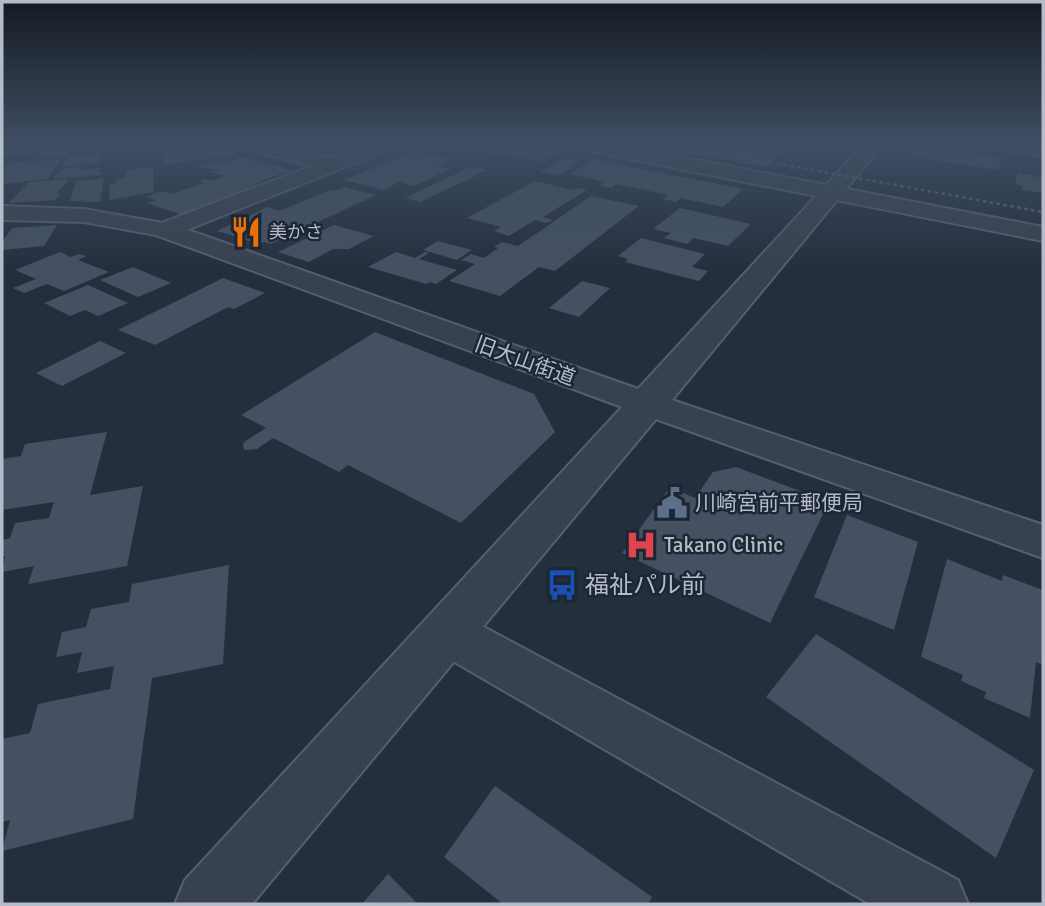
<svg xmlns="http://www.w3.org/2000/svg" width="1045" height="906" viewBox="0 0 1045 906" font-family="Signika,'Noto Sans JP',sans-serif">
	<rect width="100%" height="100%" fill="#242f3e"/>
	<!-- building -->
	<path fill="#455162" d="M34 143 30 147 2 149V144Z
		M95 143H128V144L108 150 84 146Z
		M135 143 152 147 132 153 118 148Z
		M300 143H329L310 151 291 146Z
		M457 143H544L567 148 541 161 479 151 481 149Z
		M631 143H728L782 153 766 167Z
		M72 145 64 157 36 159 45 148Z
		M917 145 1002 158 998 170 909 156Z
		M41 148 36 154 2 157V151Z
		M211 148H227L228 153 236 152 237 156 164 164 163 154Z
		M414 151 452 159 437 166 450 169 414 186 399 182 383 190 344 180Z
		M103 154 97 164 62 166 68 156Z
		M239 158H246L291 170 254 184 262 186 185 216 147 203 156 200 146 197 162 191 172 194 204 183 198 181 205 179 211 181 226 176 212 172 220 170 198 167 215 161 224 163Z
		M564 158 580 162 557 176 540 172Z
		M591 158 603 160 601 161 743 189 723 207 681 198 676 202 663 199 668 195 616 184 611 188 599 185 604 182 570 174 590 162 585 161Z
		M62 159 47 179 2 184V170L8 163Z
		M472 166 487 170 420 202 405 198Z
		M82 167 81 170 101 168 98 172H103L101 175 53 179 61 169Z
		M150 167 153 168 154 192 109 200 110 184H116V179L126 177V171L131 169Z
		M1018 173 1043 178V193L1022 190 1023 186 1015 184Z
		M104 178 100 202 70 201 76 181Z
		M69 179 57 193H61L55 200 9 203 29 182Z
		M535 181 573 190 578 188 587 190 543 217 553 220 547 223 535 220 509 236 494 231 501 227 467 218Z
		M344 187 376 195 271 244 264 242 259 244 217 231 267 207 280 211 330 190 335 191Z
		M591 196 639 206 555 271 539 267 500 296 449 281 475 264 461 260 471 254 484 258 498 248 494 247 502 242 518 246Z
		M680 208 751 224 728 246 693 238 687 244 664 238 671 233 653 229Z
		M57 225 44 246 2 250V242L12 228Z
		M334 225 374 236 349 249H333L309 262 278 252Z
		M641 238 705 254 692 267 708 271 699 281 625 262 628 259 618 256Z
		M438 241 472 250 457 260 423 250Z
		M60 252 71 257 79 254 86 256 78 260 109 272 64 291 47 284 24 293 13 288 36 279 15 270Z
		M396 252 415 258 425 252 429 253 419 259 457 270 436 284 430 282 426 284 368 267Z
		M133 267 171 283 138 297 100 280Z
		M223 278 265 293 234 309 228 307 155 345 118 330Z
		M582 281 610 288 579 317 549 308Z
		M88 285 128 303 98 316 85 310 70 316 44 303Z
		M375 332 534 394 555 432 461 523 348 465 339 472 273 438 257 449 245 450 243 446 244 442 266 428 241 415Z
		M100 341 126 353 62 386 36 373Z
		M107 432 90 495 143 486 127 566 28 584 34 566 2 572 5 556H2V540L10 538 15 523 49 518 54 502 2 510V459L21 456 25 444Z
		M736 467 829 502 770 623 622 553 670 487 695 498 713 472Z
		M847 515 918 542 894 630 814 597Z
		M947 559 1002 581 1003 575 1043 590V665L1036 662 1030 718 984 698 986 692 961 681 963 675 921 657Z
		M229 565 223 664 152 678 133 819 2 851 10 820 2 822V739L30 733 38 704 110 689 114 666 77 673 82 652 56 657 62 632 86 627 91 609 129 602 132 584Z
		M816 634 1034 770 996 858 766 697Z
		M495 786 652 897 648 904H503L444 857Z
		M388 874 418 904H362Z"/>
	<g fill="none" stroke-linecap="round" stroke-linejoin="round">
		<defs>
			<path id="minor" d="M237 143H269L331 158 371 143H397L395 147 174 235 165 237 156 235 153 230 156 225 312 166 239 147Z
				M570 143H609L1043 227V241L579 149Z
				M447 611 465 617 958 880 968 904H870L429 647 422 632 429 617Z"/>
			<path id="tertiary" d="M865 143H884L672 400 1043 525V558L656 419 252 904H175L185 880 622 407 156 235 84 222 2 220V206L84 209 174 225 638 389Z
				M989 143 1043 144V156L998 149Z"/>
		</defs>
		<!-- minor casing -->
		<use href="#minor" stroke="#565f6c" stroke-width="4"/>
		<!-- tertiary casing -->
		<use href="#tertiary" stroke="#565f6c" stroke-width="4"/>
		<!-- minor -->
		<use href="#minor" fill="#38414e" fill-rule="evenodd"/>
		<!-- tertiary -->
		<use href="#tertiary" fill="#38414e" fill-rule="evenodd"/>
		<!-- rail -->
		<path stroke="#5a6575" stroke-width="2.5" stroke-dasharray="3.5 3.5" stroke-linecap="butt" d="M666 143 1043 212"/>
	</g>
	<!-- sky -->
	<linearGradient id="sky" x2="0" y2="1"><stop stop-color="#141a22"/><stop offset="0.53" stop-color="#3f4d63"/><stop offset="1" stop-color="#3f4d63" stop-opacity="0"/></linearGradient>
	<rect width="1045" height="270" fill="url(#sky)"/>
	<!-- icons -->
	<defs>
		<symbol id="restaurant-bare" viewBox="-9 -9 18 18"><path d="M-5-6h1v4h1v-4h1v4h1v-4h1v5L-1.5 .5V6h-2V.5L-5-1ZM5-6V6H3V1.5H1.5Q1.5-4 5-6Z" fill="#e8710a" stroke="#1d2633" stroke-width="2.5" paint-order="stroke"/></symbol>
		<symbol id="civic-bare" viewBox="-9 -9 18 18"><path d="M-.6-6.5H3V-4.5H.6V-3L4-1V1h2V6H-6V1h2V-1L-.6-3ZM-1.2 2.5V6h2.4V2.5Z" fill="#5c6f8a" stroke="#1d2633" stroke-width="2.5" paint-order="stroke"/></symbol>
		<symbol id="hospital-bare" viewBox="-9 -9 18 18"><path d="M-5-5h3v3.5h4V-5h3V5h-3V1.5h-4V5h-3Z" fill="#e0444e" stroke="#1d2633" stroke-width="2.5" paint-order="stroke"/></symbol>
		<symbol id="bus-bare" viewBox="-9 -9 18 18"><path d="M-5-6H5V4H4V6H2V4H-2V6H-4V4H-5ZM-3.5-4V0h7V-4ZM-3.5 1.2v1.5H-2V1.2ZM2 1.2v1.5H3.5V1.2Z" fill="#1a4fb4" stroke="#1d2633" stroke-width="2.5" paint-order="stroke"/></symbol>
	</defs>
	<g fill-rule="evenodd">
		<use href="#restaurant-bare" x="224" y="210" width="44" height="44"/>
		<use href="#civic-bare" x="650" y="481" width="44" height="44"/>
		<use href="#hospital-bare" x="619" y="523" width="44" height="44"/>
		<use href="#bus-bare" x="540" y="563" width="44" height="44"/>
	</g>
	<g text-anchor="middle" stroke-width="5" stroke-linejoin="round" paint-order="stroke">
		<!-- far-poi labels -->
		<g font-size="18" fill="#b4bcc9" stroke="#1d2633" text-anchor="start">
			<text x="269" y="238">美かさ</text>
		</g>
		<!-- street labels -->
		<g font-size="21" fill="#b4bcc9" stroke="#1d2633">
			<text transform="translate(525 361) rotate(20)" y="7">旧大山街道</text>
		</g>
		<!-- poi labels -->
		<g font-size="21" fill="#b4bcc9" stroke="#1d2633" text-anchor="start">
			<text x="695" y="510">川崎宮前平郵便局</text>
			<text x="664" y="552">Takano Clinic</text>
		</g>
		<!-- near-poi labels -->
		<g font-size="24" fill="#b4bcc9" stroke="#1d2633" text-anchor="start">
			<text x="585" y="593">福祉パル前</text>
		</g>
	</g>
	<!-- border -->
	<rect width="1045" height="906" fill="none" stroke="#b4bcc9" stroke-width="7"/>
</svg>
